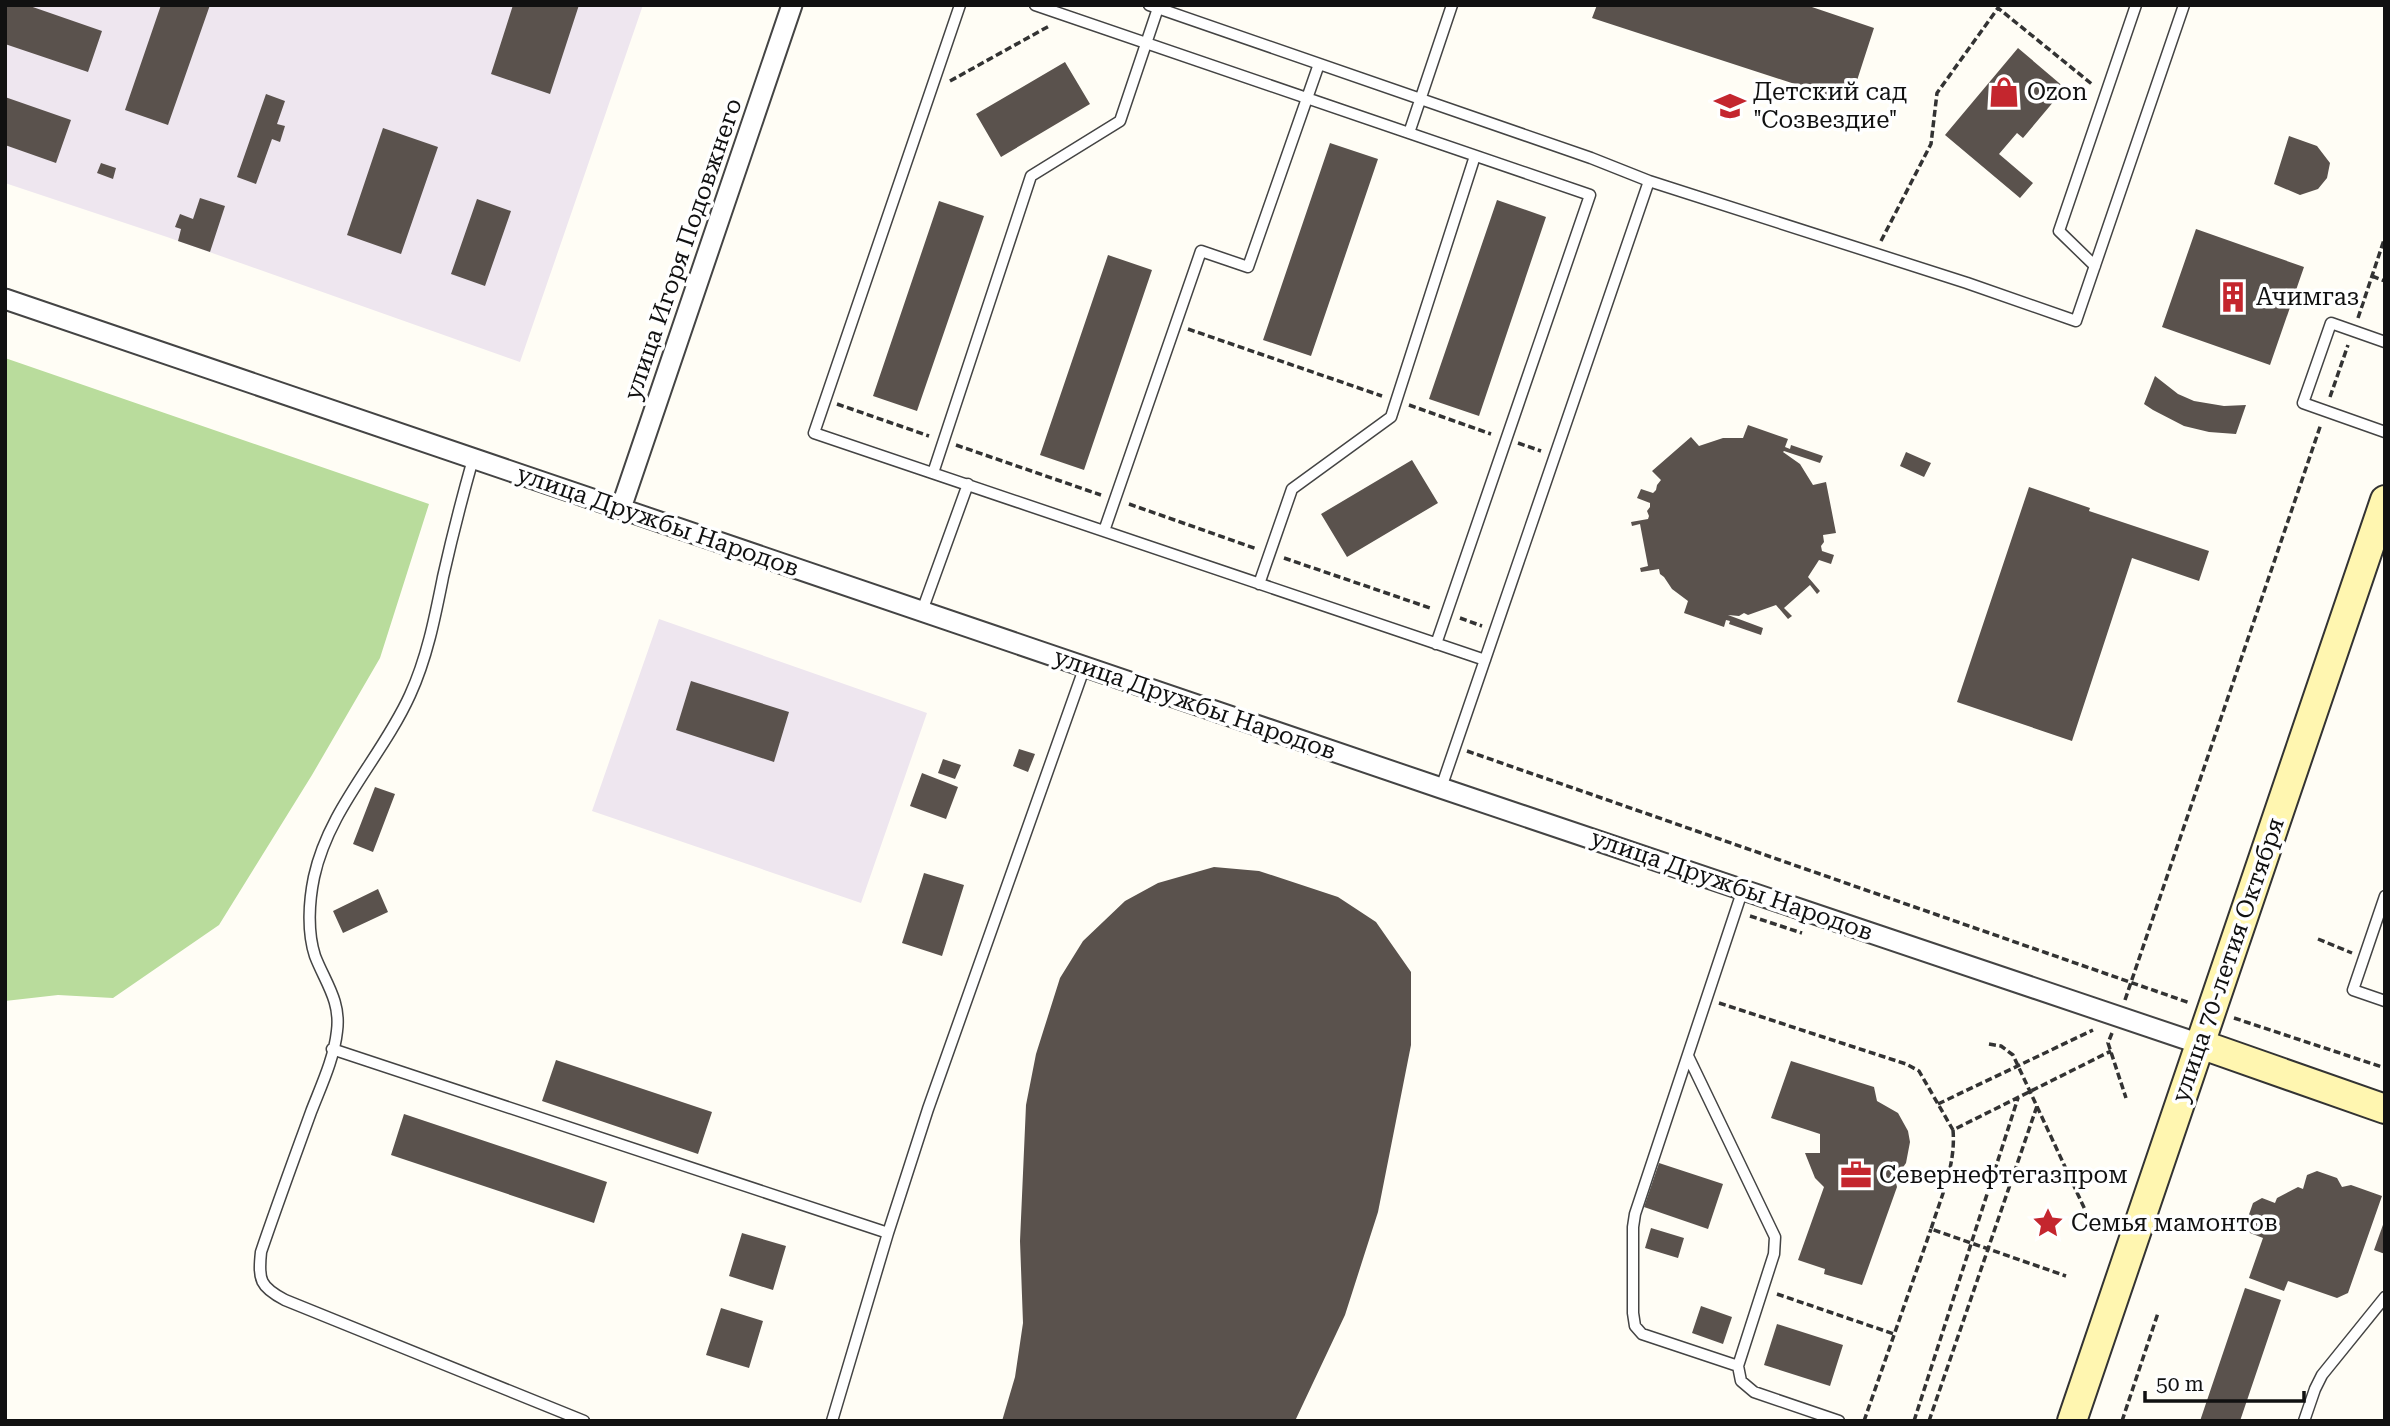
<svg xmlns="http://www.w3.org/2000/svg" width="2390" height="1426" viewBox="0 0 2390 1426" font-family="'Roboto Serif',serif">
	<rect width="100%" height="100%" fill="#fffdf5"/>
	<!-- industrial -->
	<path fill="#eee6ef" d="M5 5H643L520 362 167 237 5 183Z
		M659 619 927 713 861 903 592 811Z"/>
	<!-- forest -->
	<path fill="#b9dc9c" d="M5 358 429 504 380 658 312 775 219 925 113 998 58 995 5 1001Z"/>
	<!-- building -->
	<path fill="#5a524d" d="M5 5H27L102 31 88 72 5 44Z
		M161 5H210L168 125 125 110Z
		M513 5H579L550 94 491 74Z
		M1597 5H1806L1874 28 1850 102 1592 18Z
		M2018 48 2065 88 2023 138 2017 133 1999 154 2033 183 2020 198 1945 135Z
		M1065 62 1090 104 1001 157 976 114Z
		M266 94 285 101 277 124 285 126 280 142 272 139 256 184 237 177Z
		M5 97 71 120 56 163 5 145Z
		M383 128 438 147 401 254 347 235Z
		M2289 136 2317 146 2330 163 2327 178 2318 189 2300 195 2274 184Z
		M1330 143 1378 159 1311 356 1263 340Z
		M101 163 116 168 113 179 97 173Z
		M200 198 225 206 210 252 178 241 181 229 175 227 180 214 193 219Z
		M477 199 511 211 485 286 451 274Z
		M1497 200 1546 217 1479 416 1429 399Z
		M939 201 984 216 917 411 873 396Z
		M2196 229 2304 267 2270 365 2162 327Z
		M1108 255 1152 270 1084 470 1040 455Z
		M2155 376 2178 394 2194 401 2224 406 2246 405 2236 434 2209 432 2184 426 2153 410 2144 404Z
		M1748 425 1788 439 1785 447 1790 449 1791 445 1823 456 1820 463 1784 451 1783 452 1800 464 1813 485 1826 482 1836 533 1823 535 1824 542 1821 546 1822 551 1834 555 1831 564 1819 560 1808 577 1820 591 1817 594 1810 585 1784 608 1792 616 1788 619 1776 605 1748 615 1744 613 1739 616 1728 615 1763 628 1761 635 1729 624 1730 621 1726 620 1724 627 1684 613 1688 601 1672 589 1664 577 1660 574 1659 569 1641 572 1640 568 1648 566 1640 524 1632 526 1631 522 1648 519 1649 516 1647 511 1650 507V503L1637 498 1641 489 1653 493 1656 490 1657 485 1661 480 1652 471 1691 437 1699 446 1723 438H1743Z
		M1906 452 1931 463 1924 477 1900 466Z
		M1412 460 1438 503 1347 557 1321 514Z
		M2029 487 2090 508 2089 511 2209 551 2199 581 2132 558 2072 741 1957 702Z
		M691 681 789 712 774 762 676 730Z
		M1019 749 1035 754 1028 772 1013 766Z
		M943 759 961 765 955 779 938 773Z
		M922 773 958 787 946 819 910 806Z
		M375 787 395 794 373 852 353 844Z
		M1214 867 1259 871 1338 897 1376 922 1411 972V1045L1378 1212 1345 1315 1295 1421H1002L1015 1377 1023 1323 1020 1241 1026 1105 1036 1054 1060 978 1083 941 1125 901 1158 883Z
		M924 873 964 885 942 956 902 943Z
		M378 889 388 912 343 933 333 911Z
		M556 1060 712 1112 698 1154 542 1101Z
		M1791 1061 1874 1087 1877 1101 1898 1113 1908 1131 1910 1142 1906 1163 1895 1179 1897 1187 1862 1285 1824 1274 1825 1269 1798 1260 1824 1187 1815 1178 1805 1153H1820V1134L1771 1118Z
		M404 1114 607 1182 594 1223 391 1155Z
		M1659 1163 1723 1184 1708 1229 1644 1207Z
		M2317 1171 2337 1178 2342 1187 2351 1185 2382 1196 2348 1293 2337 1298 2288 1281 2284 1291 2249 1278 2263 1238 2250 1233 2246 1223 2253 1203 2262 1198 2275 1203 2277 1198 2298 1187 2303 1189 2307 1175Z
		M2384 1222H2385V1254L2374 1250Z
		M1651 1228 1684 1238 1678 1258 1645 1248Z
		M742 1233 786 1246 773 1290 729 1276Z
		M2245 1288 2281 1300 2240 1421H2200Z
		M1701 1306 1732 1317 1723 1344 1692 1333Z
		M721 1308 763 1321 749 1368 706 1355Z
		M1777 1324 1843 1345 1830 1386 1764 1365Z"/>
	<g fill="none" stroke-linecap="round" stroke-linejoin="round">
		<defs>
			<path id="lane" d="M960 5 814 433 1485 660
				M1035 5 1590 195 1436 644
				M1149 5 1591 158 1649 181 1967 283 2076 321 2184 5
				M1409 133 1452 5
				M2095 266 2059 231 2136 5
				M2385 342 2331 323 2303 403 2385 432
				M473 459C462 498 452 537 443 577 435 617 427 658 410 695 382 757 329 808 314 877 309 901 307 932 315 956 325 982 341 1001 337 1031 334 1059 321 1086 311 1112 294 1159 277 1205 261 1252 258 1280 260 1287 285 1300L584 1421
				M933 473 1031 176 1120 121 1158 8
				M1104 531 1201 251 1248 267 1319 64
				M1259 584 1292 489 1391 417 1475 156
				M922 611 968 484
				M1441 788 1649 181
				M1743 889 1635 1214 1633 1227V1313L1635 1326 1642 1334 1738 1366 1741 1381 1754 1392 1839 1421
				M2385 896 2353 990 2385 1001
				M332 1049 888 1233
				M1688 1056 1775 1237 1774 1254 1738 1366
				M832 1421 888 1233 928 1109 1085 666
				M2304 1421 2315 1389 2322 1375 2385 1297"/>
			<path id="street" d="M5 299 1441 788 2200 1044
				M621 508 792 5"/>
			<path id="secondary" d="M2200 1044 2385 1109
				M2072 1421 2385 500"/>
		</defs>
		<!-- lane casing -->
		<use href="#lane" stroke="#444" stroke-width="13"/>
		<!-- street casing -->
		<use href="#street" stroke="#444" stroke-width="23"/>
		<!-- secondary casing -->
		<use href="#secondary" stroke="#333" stroke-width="32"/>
		<!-- path -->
		<path stroke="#333" stroke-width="3.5" stroke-dasharray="7 3.5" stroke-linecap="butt" d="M950 81 1051 25
			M1881 241 1931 144 1937 93 1998 8 2093 85
			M2372 276 2385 281
			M2358 318 2385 237
			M1188 329 1382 396
			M2330 397 2348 345
			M837 404 929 436
			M1409 405 1491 434
			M1518 443 1541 451
			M956 445 1101 495
			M1129 504 1257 549
			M1284 558 1433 609
			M1460 618 1482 626
			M1467 751 2190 1003
			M1750 916 1802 933
			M2318 939 2352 953
			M2125 1000 2321 424
			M1719 1003 1906 1064 1919 1071 1953 1130 2111 1051
			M2234 1018 2385 1068
			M2112 1033 2108 1043 2126 1098
			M1989 1044 2001 1046 2013 1055 2087 1214
			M1938 1104 2093 1030
			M1953 1130C1956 1165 1941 1197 1931 1229L2066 1276
			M1777 1294 1894 1334
			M1864 1421 1931 1229
			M1914 1421 2018 1098
			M1929 1421 2037 1106
			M2122 1421 2158 1313"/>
		<!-- lane -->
		<use href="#lane" stroke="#fff" stroke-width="10"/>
		<!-- street -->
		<use href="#street" stroke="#fff" stroke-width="19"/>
		<!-- secondary -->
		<use href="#secondary" stroke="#fff6b0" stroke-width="28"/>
	</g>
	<!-- icons -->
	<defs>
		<symbol id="shop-bare" viewBox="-9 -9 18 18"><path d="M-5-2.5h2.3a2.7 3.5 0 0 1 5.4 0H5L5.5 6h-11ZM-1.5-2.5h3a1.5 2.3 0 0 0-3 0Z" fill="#c4262e" stroke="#fff" stroke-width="2.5" paint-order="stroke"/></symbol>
		<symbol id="school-bare" viewBox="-9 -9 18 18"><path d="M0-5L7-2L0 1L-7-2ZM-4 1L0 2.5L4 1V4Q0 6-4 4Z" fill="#c4262e" stroke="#fff" stroke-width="2.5" paint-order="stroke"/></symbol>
		<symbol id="building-bare" viewBox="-9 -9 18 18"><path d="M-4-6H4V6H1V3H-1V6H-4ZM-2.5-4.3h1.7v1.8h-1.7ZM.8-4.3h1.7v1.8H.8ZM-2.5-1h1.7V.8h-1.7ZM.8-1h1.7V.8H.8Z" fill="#c4262e" stroke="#fff" stroke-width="2.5" paint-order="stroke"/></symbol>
		<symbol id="office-bare" viewBox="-9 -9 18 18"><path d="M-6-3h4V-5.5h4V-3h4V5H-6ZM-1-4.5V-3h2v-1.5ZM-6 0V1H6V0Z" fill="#c4262e" stroke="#fff" stroke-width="2.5" paint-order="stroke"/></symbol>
		<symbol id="sight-bare" viewBox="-9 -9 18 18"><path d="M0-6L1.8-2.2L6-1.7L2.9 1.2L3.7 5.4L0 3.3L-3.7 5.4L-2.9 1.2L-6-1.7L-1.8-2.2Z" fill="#c4262e" stroke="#fff" stroke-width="2.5" paint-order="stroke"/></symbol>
	</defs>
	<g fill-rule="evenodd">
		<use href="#shop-bare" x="1982" y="70" width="44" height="44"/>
		<use href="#school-bare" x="1708" y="84" width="44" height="44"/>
		<use href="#building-bare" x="2211" y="275" width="44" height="44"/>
		<use href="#office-bare" x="1834" y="1153" width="44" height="44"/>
		<use href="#sight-bare" x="2026" y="1201" width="44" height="44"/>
	</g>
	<g text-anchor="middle" stroke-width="7" stroke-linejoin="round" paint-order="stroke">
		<!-- poi labels -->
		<g font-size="24" fill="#111" stroke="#fff" text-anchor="start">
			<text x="1753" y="100">Детский сад<tspan x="1753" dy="28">"Созвездие"</tspan></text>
			<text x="2027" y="100">Ozon</text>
			<text x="2256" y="305">Ачимгаз</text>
			<text x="1879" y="1183">Севернефтегазпром</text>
			<text x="2071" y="1231">Семья мамонтов</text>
		</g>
		<!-- street labels -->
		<g font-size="24" fill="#111" stroke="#fff">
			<text transform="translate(683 249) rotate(-71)" y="8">улица Игоря Подовжнего</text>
			<text transform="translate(658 521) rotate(19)" y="8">улица Дружбы Народов</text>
			<text transform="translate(1195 704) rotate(19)" y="8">улица Дружбы Народов</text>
			<text transform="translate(1732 885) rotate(19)" y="8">улица Дружбы Народов</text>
			<text transform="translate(2228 960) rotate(-71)" y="8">улица 70-летия Октября</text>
		</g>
	</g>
	<!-- border -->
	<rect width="2390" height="1426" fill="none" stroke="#111111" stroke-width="14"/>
	<!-- scale -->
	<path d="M2145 1391v10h159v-10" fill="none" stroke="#111111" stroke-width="3.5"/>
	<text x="2156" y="1391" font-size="21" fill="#111111" stroke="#ffffff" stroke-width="5" paint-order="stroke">50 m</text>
</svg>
